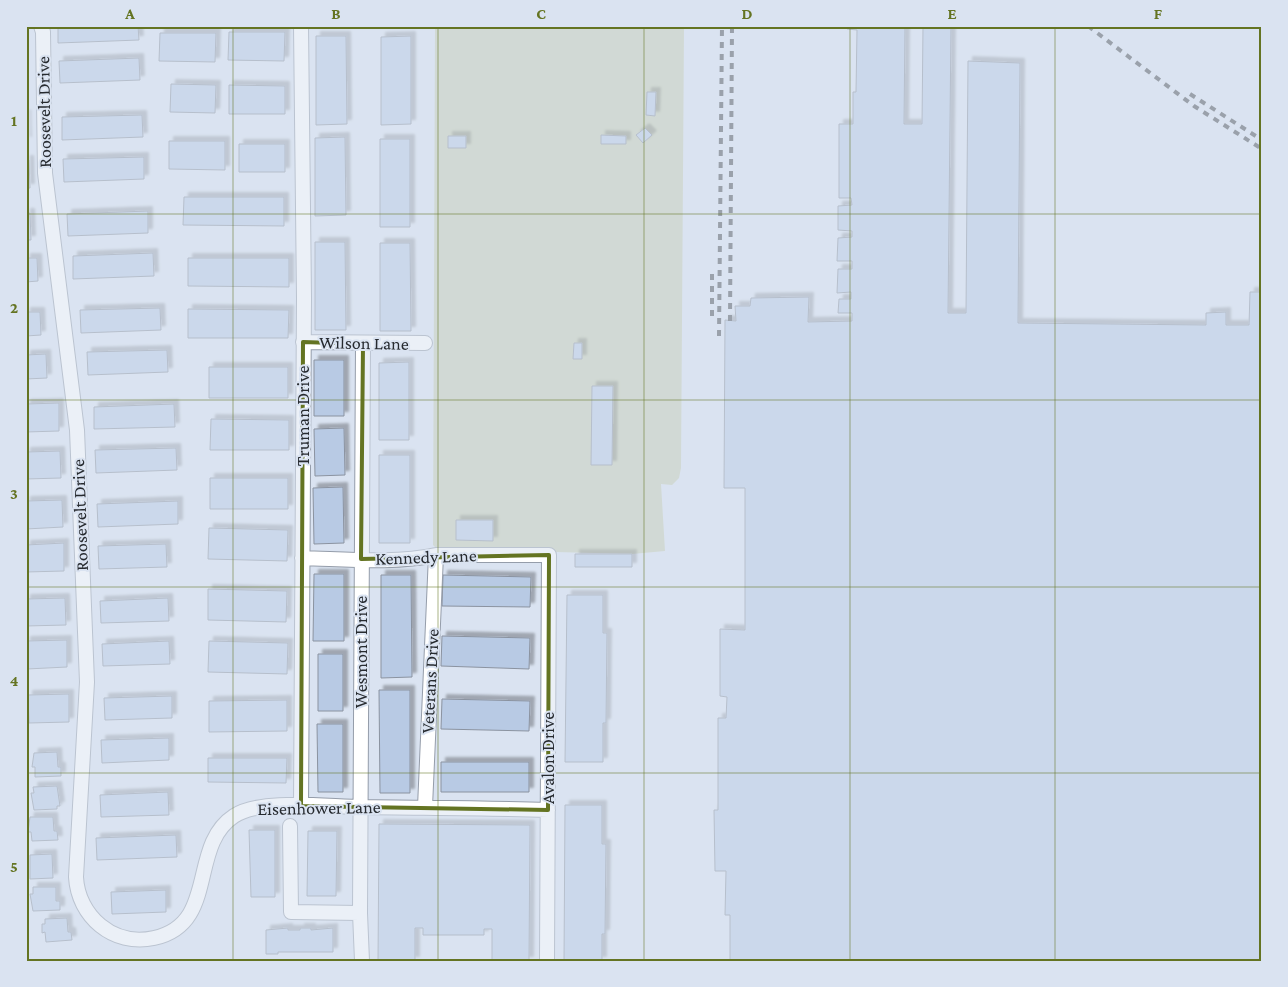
<svg xmlns="http://www.w3.org/2000/svg" width="1288" height="987" viewBox="0 0 1288 987" font-family="'Crimson Pro',serif">
	<defs>
		<filter id="shadow"><feDropShadow dx="4.5" dy="-4.5" stdDeviation="1" flood-color="#0004"/></filter>
	</defs>
	<rect width="100%" height="100%" fill="#dae3f1"/>
	<!-- green -->
	<path fill="#c6cdb3" d="M435 26H684L681 468 679 478 672 485 661 484 665 551 632 554 437 549 433 545Z"/>
	<!-- building -->
	<path fill="#b8cae4" stroke="#8b93a0" filter="url(#shadow)" d="M58 26H138L139 40 58 43Z
		M847 26H905L904 124H922L923 26H951L948 313H966L968 61 1020 63 1018 323 1206 325V313L1226 312V325H1249L1250 292H1262V961H730V915H725L726 871H715L714 810H718V718H726L727 697 720 696V629L745 630V488H724L725 320 736 321 735 306H750L751 298 809 297 808 322 852 321V313H838L839 299H851V292L837 293 838 269H852V261H837L838 238 852 237V231L838 230V206L852 205 851 198H839V124H853V92H856L857 30 847 29Z
		M229 32H285L284 61 228 60Z
		M160 33H216L215 62 159 61Z
		M316 36H346L347 124 316 125Z
		M411 36V124L381 125V37Z
		M139 58 140 80 60 83 59 61Z
		M171 84 216 85 215 113 170 112Z
		M229 85 285 86V114H229Z
		M647 92H656L655 116 646 115Z
		M26 114 27 141H26Z
		M142 115 143 137 62 140V117Z
		M645 128 652 135 643 143 636 135Z
		M601 135 626 136V144H601Z
		M448 136H466V148H448Z
		M345 137 346 215 315 216V138Z
		M380 139H410V227H380Z
		M169 141H225V170L169 169Z
		M239 144H285V172H239Z
		M144 157V179L64 182 63 159Z
		M26 160H29L30 188H26Z
		M184 197H284V226L183 225Z
		M148 211V233L68 236 67 214Z
		M26 213H30L31 240H26Z
		M315 242H345L346 330H315Z
		M380 243H410L411 331H380Z
		M153 253 154 276 73 279V256Z
		M26 258H37L38 281 26 282Z
		M188 258H289V287L188 286Z
		M160 308 161 330 81 333 80 310Z
		M188 309 289 310 288 338H188Z
		M26 312H40L41 335 26 336Z
		M574 343H582V359H573Z
		M167 350 168 372 88 375 87 352Z
		M46 354 47 378 26 379V355Z
		M314 360H344V416H314Z
		M409 362V440H379V363Z
		M209 367H288V398H209Z
		M592 386H613L612 465H591Z
		M59 403V431L26 432V404Z
		M174 404 175 427 94 429V407Z
		M211 419 289 420V450H210Z
		M344 428 345 475 315 476 314 429Z
		M176 448 177 470 96 473 95 450Z
		M60 451 61 478 26 479V452Z
		M379 455H410V543H379Z
		M210 478H288V509H210Z
		M343 487 344 543 314 544 313 488Z
		M62 500 63 527 26 529V501Z
		M178 501V524L98 527 97 504Z
		M456 520H493V541L456 540Z
		M209 528 288 530 287 561 208 559Z
		M64 543V571L26 572V545Z
		M166 544 167 567 99 569 98 546Z
		M575 554H632V567H575Z
		M314 574H344V641H313Z
		M381 575H411L412 677 381 678Z
		M443 575 531 577 530 607 442 606Z
		M208 589 287 591 286 622 208 620Z
		M567 595H603V633H607L606 723H603V762H565Z
		M65 598 66 625 26 626V599Z
		M168 598 169 621 101 623 100 601Z
		M442 636 530 638 529 669 441 666Z
		M67 640V667L27 669 26 641Z
		M169 641 170 664 103 666 102 644Z
		M209 641 288 643 287 674 208 672Z
		M318 654H343V711H318Z
		M379 690H410V793H380Z
		M69 694V722L29 723 28 695Z
		M172 696V718L105 720 104 698Z
		M442 699 530 701 529 731 441 729Z
		M287 700V731L209 732V701Z
		M317 724H343V792H318Z
		M169 738V760L102 763 101 740Z
		M57 752 58 767H61V776L35 777V767H32L34 753Z
		M208 758H287L286 783 208 782Z
		M441 762H529V792H441Z
		M57 786 60 806H57V809L34 810 31 793H34L33 787Z
		M168 792 169 815 101 817 100 795Z
		M565 805H602V844H606L605 934H602V961H564Z
		M30 817H53L54 831H57L58 840 32 841 31 832H28Z
		M379 824 530 825 529 961H492V929H484V935H423V928H415V961H378Z
		M249 830H275V897H251Z
		M308 831H337L336 896H307Z
		M176 835 177 857 97 860 96 838Z
		M52 854 53 878 30 879V855Z
		M33 887H56V901H60V910L33 911 30 894H33Z
		M166 890V912L112 914 111 892Z
		M67 918 68 932H71L72 940 46 942 45 932 42 933V924H45V919Z
		M288 928V930H300V928H311V930L333 928V952H278V954H266V930Z"/>
	<g fill="none" stroke-linecap="round" stroke-linejoin="round">
		<defs>
			<path id="minor" d="M41 26 43 32 45 173 77 430 87 682 76 877C78 916 113 947 154 938 219 924 188 846 234 816 261 798 329 807 362 807 424 808 486 808 548 810
				M301 26 304 298 301 806
				M303 342 425 343
				M302 558C344 559 395 564 436 555H549L547 961
				M425 807 436 555
				M290 826 291 912 360 913
				M362 961 360 913 363 344"/>
		</defs>
		<!-- minor casing -->
		<use href="#minor" stroke="#959daa" stroke-width="16"/>
		<!-- minor -->
		<use href="#minor" stroke="#fff" stroke-width="14"/>
		<!-- rail -->
		<path stroke="#4c5157" stroke-width="4" stroke-dasharray="6 6" stroke-linecap="butt" d="M1088 26 1194 106 1262 149
			M1190 94 1262 140
			M712 316V273
			M730 321 732 26
			M719 336 722 26"/>
	</g>
	<!-- marked area -->
	<path d="M0 0H1288V987H0ZM303 342 363 344 361 559 549 555 548 810 301 806Z" fill="#dae3f1" fill-opacity=".55" fill-rule="evenodd"/>
	<path fill="none" stroke="#647422" stroke-width="4" stroke-linejoin="round" d="M303 342 363 344 361 559 549 555 548 810 301 806Z"/>
	<!-- grid -->
	<path fill="none" stroke="#647422" stroke-width="1" stroke-opacity="0.55" d="M233 26V961M438 26V961M644 26V961M850 26V961M1055 26V961M26 214H1262M26 400H1262M26 587H1262M26 773H1262"/>
	<g text-anchor="middle" stroke-width="4" stroke-linejoin="round" paint-order="stroke">
		<!-- street labels -->
		<g font-size="18" fill="#262a2f" stroke="#dae3f1">
			<text transform="translate(44 112) rotate(-91)" y="6">Roosevelt Drive</text>
			<text transform="translate(364 343) rotate(1)" y="6">Wilson Lane</text>
			<text transform="translate(303 416) rotate(-90)" y="6">Truman Drive</text>
			<text transform="translate(80 515) rotate(-92)" y="6">Roosevelt Drive</text>
			<text transform="translate(426 557) rotate(-2)" y="6">Kennedy Lane</text>
			<text transform="translate(361 652) rotate(-90)" y="6">Wesmont Drive</text>
			<text transform="translate(430 681) rotate(-87)" y="6">Veterans Drive</text>
			<text transform="translate(548 758) rotate(-90)" y="6">Avalon Drive</text>
			<text transform="translate(319 808) rotate(-1)" y="6">Eisenhower Lane</text>
		</g>
	</g>
	<!-- border -->
	<rect width="1288" height="987" fill="none" stroke="#dae3f1" stroke-width="55"/>
	<rect x="28" y="28" width="1232" height="932" fill="none" stroke="#647422" stroke-width="2"/>
	<g font-size="16" text-anchor="middle" font-weight="bold" fill="#647422">
		<text x="130" y="19">A</text>
		<text x="336" y="19">B</text>
		<text x="541" y="19">C</text>
		<text x="747" y="19">D</text>
		<text x="952" y="19">E</text>
		<text x="1158" y="19">F</text>
		<text x="14" y="126">1</text>
		<text x="14" y="313">2</text>
		<text x="14" y="499">3</text>
		<text x="14" y="686">4</text>
		<text x="14" y="872">5</text>
	</g>
</svg>
